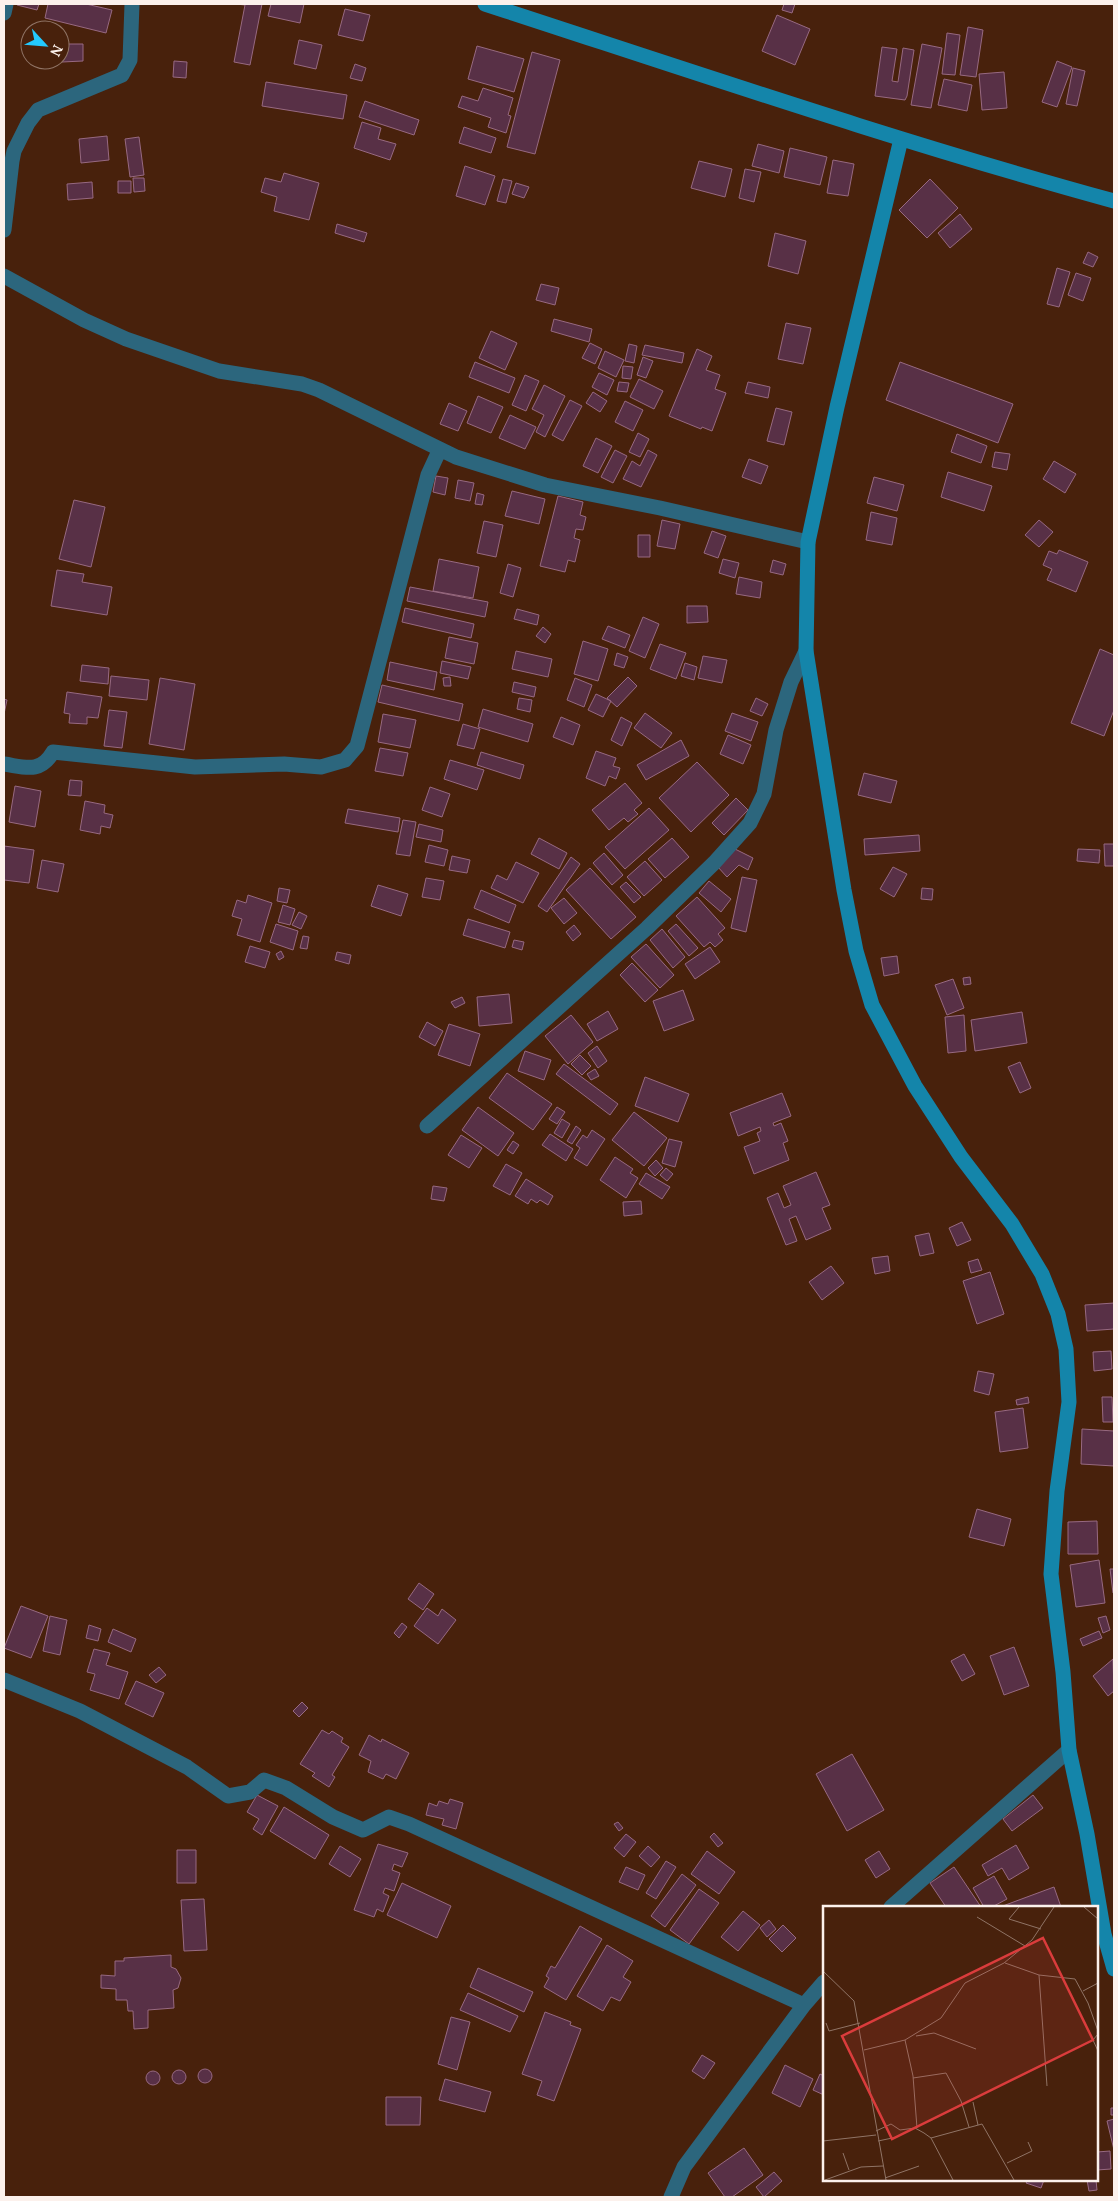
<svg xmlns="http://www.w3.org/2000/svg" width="1118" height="2201" viewBox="0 0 1118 2201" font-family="'PT Serif',serif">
	<rect width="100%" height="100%" fill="#48210c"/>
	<!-- building -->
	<path fill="#583046" stroke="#976981" d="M18 4H39L37 10 17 5Z
		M48 4H86L112 10 106 33 45 18Z
		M236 4H262L250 65 234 62 245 5Z
		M271 4H304L300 23 268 16Z
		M784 4H795L792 13 782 10Z
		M345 9 370 15 363 41 338 35Z
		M777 15 810 29 795 65 762 51Z
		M968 27 983 30 976 77 960 75Z
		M947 33 960 35 955 75 942 74Z
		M299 40 322 45 316 69 294 64Z
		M62 44H83V61L62 62Z
		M922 44 942 48 931 108 911 105Z
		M477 46 524 59 514 92 468 79Z
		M882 47 897 49 892 81 898 82 903 48 914 50 907 96 905 100 875 96Z
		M532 52 560 60 535 154 507 147Z
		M174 61 187 62 186 78 173 77Z
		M1057 61 1072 67 1057 107 1042 102Z
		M355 64 366 68 362 81 350 78Z
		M1073 68 1085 71 1077 106 1066 104Z
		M1004 72 1007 108 982 110 979 74Z
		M944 79 972 85 967 111 938 105Z
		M266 82 347 95 343 119 262 106Z
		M483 88 513 98 508 115 511 116 506 133 488 127 491 118 458 107 462 96 478 101Z
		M365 101 419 120 414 135 359 117Z
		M362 122 381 128 378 139 396 144 390 160 354 148Z
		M464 127 496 138 491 153 459 143Z
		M107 136 109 160 81 163 79 139Z
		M139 137 144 175 130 177 125 139Z
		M758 144 784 151 779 173 752 166Z
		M790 148 827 157 820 185 784 177Z
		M833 160 854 164 848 196 827 193Z
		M699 161 732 169 725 197 691 188Z
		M465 166 495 176 485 205 456 196Z
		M745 169 761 172 754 202 739 198Z
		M284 173 319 183 309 220 274 211 277 197 261 192 265 178 281 182Z
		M133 178H144L145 191 134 192Z
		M503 179 512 181 506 203 497 201Z
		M930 179 958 208 927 238 899 210Z
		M118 181H131V193H118Z
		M92 182 93 198 68 200 67 184Z
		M516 183 529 187 524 198 512 194Z
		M960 214 972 229 950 248 938 233Z
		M337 224 367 233 364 242 335 233Z
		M775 233 806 241 798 274 768 266Z
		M1088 252 1098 257 1093 267 1083 263Z
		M1057 268 1070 272 1059 307 1047 304Z
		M1076 273 1091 278 1083 301 1068 295Z
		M541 284 559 288 555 305 536 300Z
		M554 319 592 329 589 342 551 331Z
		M786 323 811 328 803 364 778 359Z
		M491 331 517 343 505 370 479 358Z
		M590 343 602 349 595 364 582 358Z
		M629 344 637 346 634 363 625 361Z
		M645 345 684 353 682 363 642 355Z
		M697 349 712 356 706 370 720 375 715 389 726 393 712 431 702 427 701 429 669 416Z
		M605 351 624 360 616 377 598 368Z
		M643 357 653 361 646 378 637 375Z
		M475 362 515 378 509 393 469 377Z
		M900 362 1013 404 998 443 886 400Z
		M623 366 633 367 631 379 622 378Z
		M599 373 614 380 607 395 592 387Z
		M525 375 539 381 526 411 512 405Z
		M639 379 663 391 654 409 630 397Z
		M619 382 629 383 627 392 617 391Z
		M748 382 770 387 768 398 745 393Z
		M544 385 565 396 545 437 536 432 544 415 532 409Z
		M593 392 607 401 600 412 586 403Z
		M478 396 503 407 491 433 467 423Z
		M570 400 582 406 563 441 552 435Z
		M625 401 643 410 633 431 615 422Z
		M449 403 467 411 458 431 440 424Z
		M776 408 792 412 784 445 767 441Z
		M510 415 536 427 525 449 499 438Z
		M638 433 649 439 640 457 629 452Z
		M957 434 987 446 981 463 951 452Z
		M596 438 612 446 598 473 583 466Z
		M615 450 627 456 613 483 601 477Z
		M648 450 657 455 641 487 623 479 632 461 640 466Z
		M995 452 1010 454 1007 470 992 467Z
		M749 459 768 466 761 484 742 477Z
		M1054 461 1076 474 1065 493 1043 479Z
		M948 472 992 486 984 511 941 497Z
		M436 476 448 478 445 495 433 492Z
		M874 477 904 485 897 511 867 503Z
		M458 480 474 483 470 501 455 498Z
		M512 491 545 499 539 524 505 516Z
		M477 493 484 495 482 505 475 504Z
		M558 496 583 502 580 515 586 517 583 530 576 529 574 538 580 540 575 562 568 560 565 572 540 566Z
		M74 500 105 507 91 567 59 559Z
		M871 512 897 518 892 545 866 540Z
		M662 520 680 524 675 549 657 546Z
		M1039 520 1053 532 1039 547 1025 535Z
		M484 521 503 525 496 557 477 553Z
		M712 531 726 536 718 558 704 553Z
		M638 535H650V557H638Z
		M1059 550 1088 562 1076 592 1047 580 1052 569 1043 565 1049 551 1057 554Z
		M439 559 479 567 473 598 433 591Z
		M723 559 739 563 735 578 719 573Z
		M773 560 786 564 783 575 770 572Z
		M508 564 521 568 513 597 500 593Z
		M57 570 84 574 82 582 112 587 107 615 51 606Z
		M739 577 762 582 760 598 736 594Z
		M410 587 488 602 485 617 407 601Z
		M687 606H707L708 622 687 623Z
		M405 608 474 624 471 638 402 622Z
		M517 609 539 615 537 625 514 619Z
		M643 617 659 624 645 658 629 651Z
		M608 626 630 635 625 648 602 639Z
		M543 627 551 634 545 643 536 636Z
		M449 637 478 643 474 664 445 658Z
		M583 641 608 649 598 681 574 674Z
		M660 644 686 653 676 679 650 669Z
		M1100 649 1114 655V710L1104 736 1071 723Z
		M516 651 552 659 548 677 512 669Z
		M617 653 628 657 624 668 614 665Z
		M703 656 727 660 722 683 698 678Z
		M442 661 471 667 468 679 440 673Z
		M390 662 437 672 434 690 387 680Z
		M685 663 697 667 694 680 681 676Z
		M82 665 109 668 108 684 80 681Z
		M111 676 149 680 147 700 109 696Z
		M450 677 451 686H444L443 678Z
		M628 677 637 686 617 707 607 698Z
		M160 678 195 684 184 750 149 744Z
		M575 678 592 685 584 707 567 700Z
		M514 682 536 687 534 697 512 692Z
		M382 685 463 704 459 721 378 702Z
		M67 692 102 697 98 718 87 717V724L69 723 70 714 64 713Z
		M596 694 611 701 603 717 588 710Z
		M519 698 532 700 530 712 517 709Z
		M756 698 768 704 762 716 750 711Z
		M4 699 7 700 4 714Z
		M483 709 533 724 528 742 478 727Z
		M109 710 127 712 122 748 104 746Z
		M645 713 672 733 661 748 634 728Z
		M732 713 758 722 751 741 725 731Z
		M383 714 416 720 410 748 378 742Z
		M561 717 580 725 573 745 553 737Z
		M621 717 632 723 622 746 611 740Z
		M463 724 480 729 474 749 457 745Z
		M728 735 751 745 743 764 720 754Z
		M681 740 689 756 646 780 637 765Z
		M380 748 408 753 403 776 375 771Z
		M596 751 616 758 613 766 620 768 616 779 609 776 605 786 586 778Z
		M481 752 524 765 520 779 477 765Z
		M450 760 484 770 477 790 444 779Z
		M697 762 729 795 691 832 659 798Z
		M864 773 897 781 891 803 858 795Z
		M70 780 82 781 81 796 68 795Z
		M625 783 642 803 634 810 638 814 628 822 624 818 609 830 592 810Z
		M15 786 41 791 35 827 9 822Z
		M430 787 450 794 442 817 422 810Z
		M736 798 748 810 724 835 712 823Z
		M85 801 105 805 104 813 113 815 110 828 101 826 100 834 80 830Z
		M649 808 669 830 625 869 605 847Z
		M348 809 400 818 398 832 345 823Z
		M403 820 416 822 410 856 396 854Z
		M419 824 443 830 441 842 416 837Z
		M919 835 920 851 865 855 864 839Z
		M539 838 567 853 559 869 531 854Z
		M672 838 689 857 665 878 648 859Z
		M1104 844H1114V866H1105Z
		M429 845 448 850 444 866 425 862Z
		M4 846 34 850 29 883 4 880Z
		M733 848 753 858 748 870 739 865 727 877 717 866Z
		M1078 849 1100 850 1099 863 1077 861Z
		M604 853 623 875 612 885 593 863Z
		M452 856 470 860 467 873 449 870Z
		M571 857 580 864 547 912 538 906Z
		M42 860 64 864 58 892 37 888Z
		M645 861 662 880 644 896 627 877Z
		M516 862 539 873 523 903 491 888 497 875 507 880Z
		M893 867 907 874 894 897 880 889Z
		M590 868 636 917 611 939 566 890Z
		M742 877 757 880 746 932 731 928Z
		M426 878 444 881 440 900 422 897Z
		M709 881 731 899 721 912 699 893Z
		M626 882 641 897 634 903 620 887Z
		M378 885 408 894 401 916 371 906Z
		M279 888 290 890 287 903 277 901Z
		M922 888 933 889 932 900 921 899Z
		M481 890 516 905 509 923 474 908Z
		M248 895 272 903 260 942 237 935 242 919 232 916 237 900 246 903Z
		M697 897 725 928 718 934 723 940 715 947 710 942 704 947 676 916Z
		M564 898 577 913 564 924 551 908Z
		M283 905 295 909 290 925 278 922Z
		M299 912 307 916 301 929 292 925Z
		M468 919 510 932 505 948 463 935Z
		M276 924 298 931 293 950 270 942Z
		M676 924 698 948 689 956 668 931Z
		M574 925 581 934 573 941 566 932Z
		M662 929 685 957 673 968 650 940Z
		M303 936 309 937 307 949 300 948Z
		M514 940 524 942 522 950 512 947Z
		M646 944 674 975 660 988 631 957Z
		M250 946 270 952 265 968 245 962Z
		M710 947 720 962 695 979 685 964Z
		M281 951 284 957 279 960 276 954Z
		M337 952 351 955 349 964 335 960Z
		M897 956 899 973 884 976 881 958Z
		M632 963 658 990 645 1002 620 975Z
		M970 977 971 984 964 985 963 978Z
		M953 979 964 1008 947 1015 935 985Z
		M683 990 694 1020 664 1031 653 1001Z
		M509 994 512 1023 479 1026 477 997Z
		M462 997 465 1003 455 1008 451 1002Z
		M608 1011 618 1029 597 1041 587 1024Z
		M1022 1012 1027 1043 975 1051 971 1020Z
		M571 1015 593 1042 568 1064 545 1036Z
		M964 1015 966 1051 948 1053 945 1017Z
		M427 1022 443 1031 435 1046 419 1037Z
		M449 1024 480 1034 470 1066 438 1055Z
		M597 1046 607 1061 598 1068 588 1053Z
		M525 1051 551 1060 544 1080 518 1071Z
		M580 1055 591 1066 582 1075 571 1064Z
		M1020 1062 1031 1088 1020 1093 1008 1067Z
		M564 1064 618 1104 610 1115 556 1074Z
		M595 1069 599 1076 591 1080 587 1074Z
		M507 1073 552 1104 533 1130 489 1098Z
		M645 1077 689 1094 678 1122 635 1106Z
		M782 1093 791 1116 773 1123 774 1126 781 1123 788 1141 783 1143 789 1160 754 1174 744 1147 760 1141 757 1133 761 1131 760 1127 738 1136 730 1113Z
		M478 1107 514 1133 498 1156 462 1130Z
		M557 1107 565 1112 557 1124 549 1119Z
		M634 1112 667 1138 644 1166 612 1140Z
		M562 1119 570 1124 562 1138 554 1133Z
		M576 1126 581 1130 572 1144 567 1141Z
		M592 1130 605 1139 587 1166 574 1158 580 1148 576 1145 583 1135 587 1138Z
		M550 1134 573 1149 566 1161 542 1145Z
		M461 1135 482 1148 469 1168 448 1155Z
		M669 1139 682 1142 675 1167 662 1163Z
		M513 1141 519 1145 513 1154 507 1150Z
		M615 1157 633 1169 630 1173 638 1178 626 1198 600 1180Z
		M656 1160 663 1168 655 1176 648 1168Z
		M506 1164 522 1173 510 1195 493 1186Z
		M666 1168 673 1174 667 1181 660 1175Z
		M816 1172 830 1205 822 1208 831 1229 806 1240 796 1216 789 1219 797 1241 786 1245 767 1198 778 1193 784 1208 791 1205 783 1186Z
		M646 1173 670 1187 662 1199 639 1184Z
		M526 1179 553 1196 548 1205 540 1200 537 1203 531 1199 528 1204 515 1196Z
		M433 1186 447 1188 444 1201 431 1199Z
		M641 1201 642 1214 624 1216 623 1202Z
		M962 1222 971 1240 957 1246 949 1228Z
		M929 1233 934 1253 920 1256 915 1236Z
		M888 1256 890 1271 875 1274 872 1258Z
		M978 1259 982 1270 971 1273 968 1262Z
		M831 1266 844 1283 822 1300 809 1282Z
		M990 1272 1004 1314 977 1324 963 1281Z
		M1114 1303V1329L1087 1331 1085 1305Z
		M1111 1351 1112 1369 1094 1371 1093 1352Z
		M978 1371 994 1374 989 1395 974 1391Z
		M1028 1397 1029 1403 1017 1405 1016 1400Z
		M1102 1397H1112L1113 1422H1103Z
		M1023 1408 1028 1448 1000 1452 995 1412Z
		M1082 1429 1114 1431V1466L1081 1464Z
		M977 1509 1011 1519 1004 1546 969 1537Z
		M1097 1521 1098 1554H1068V1522Z
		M1099 1560 1105 1603 1076 1607 1070 1565Z
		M1110 1569H1114V1592L1113 1593Z
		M419 1583 434 1594 423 1610 408 1599Z
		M21 1606 48 1616 31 1658 4 1648Z
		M427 1608 438 1616 442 1609 456 1620 438 1644 414 1626Z
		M50 1616 67 1620 60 1655 43 1651Z
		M1106 1616 1110 1630 1103 1633 1098 1618Z
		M402 1623 407 1627 399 1638 394 1633Z
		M89 1625 101 1629 98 1641 86 1638Z
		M113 1629 136 1639 131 1652 108 1642Z
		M1099 1631 1102 1638 1083 1646 1080 1639Z
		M1014 1647 1029 1686 1004 1695 990 1656Z
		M94 1649 110 1653 106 1665 128 1672 119 1699 90 1690 95 1674 87 1672Z
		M964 1654 975 1674 962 1681 951 1661Z
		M1113 1659 1114 1691 1108 1696 1093 1676Z
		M159 1667 166 1675 156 1683 149 1675Z
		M136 1681 164 1693 153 1717 125 1704Z
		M302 1702 308 1708 299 1717 293 1711Z
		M322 1730 329 1734 332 1731 343 1738 341 1742 349 1747 332 1775 335 1777 329 1787 312 1776 315 1773 300 1764Z
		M369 1735 381 1742 382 1739 409 1753 396 1779 386 1774 383 1779 368 1772 371 1761 359 1755Z
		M852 1754 884 1810 847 1831 816 1774Z
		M257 1795 278 1806 262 1835 253 1829 259 1819 247 1812Z
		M1033 1795 1043 1808 1012 1831 1003 1819Z
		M450 1799 463 1803 456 1829 442 1825 444 1819 426 1815 429 1803 437 1806 439 1801 448 1804Z
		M284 1807 329 1835 315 1859 270 1831Z
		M618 1822 623 1828 619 1831 614 1824Z
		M714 1833 723 1843 718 1847 710 1837Z
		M626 1834 636 1842 624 1857 614 1848Z
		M378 1844 408 1853 402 1867 394 1864 392 1870 400 1873 394 1891 385 1888 383 1893 389 1896 383 1912 377 1909 374 1917 354 1910Z
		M1016 1845 1029 1868 1009 1880 1002 1868 988 1876 982 1865Z
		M340 1846 361 1859 350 1877 329 1864Z
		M648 1846 660 1857 651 1867 639 1856Z
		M177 1850H196V1883H177Z
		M707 1851 735 1872 719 1894 691 1874Z
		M879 1851 890 1869 876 1878 865 1860Z
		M666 1861 676 1867 656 1899 646 1893Z
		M626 1867 645 1875 638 1890 619 1882Z
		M954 1867 981 1907H946L930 1883Z
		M682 1874 696 1885 665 1927 651 1916Z
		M994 1876 1007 1899 992 1907H984L973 1888Z
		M402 1883 451 1906 437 1938 387 1915Z
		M1054 1887 1061 1907H1000Z
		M699 1889 719 1903 689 1944 670 1930Z
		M204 1899 207 1950 184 1951 181 1900Z
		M743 1911 760 1925 738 1951 721 1937Z
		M769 1920 776 1929 767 1937 760 1928Z
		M783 1925 796 1938 782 1952 769 1939Z
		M580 1926 602 1939 566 2000 544 1987 549 1978 546 1976 551 1966 555 1968Z
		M607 1945 633 1961 623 1977 631 1982 620 2001 611 1997 603 2011 577 1996Z
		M171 1955V1967L176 1969 181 1978 178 1988 173 1990 174 2008 148 2010V2028L134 2029 133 2011H128L127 2000H116V1989L101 1988V1975L115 1976V1961H124V1958Z
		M478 1968 533 1992 524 2012 470 1987Z
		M468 1993 518 2016 510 2032 460 2010Z
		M545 2012 571 2022 570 2025 581 2029 554 2101 537 2095 542 2081 522 2074Z
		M451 2017 470 2022 457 2070 438 2064Z
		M702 2055 715 2063 704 2079 692 2071Z
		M785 2065 813 2079 800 2107 772 2093Z
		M198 2076a7 7 0 1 1 14 0a7 7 0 1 1-14 0Z
		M172 2077a7 7 0 1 1 14 0a7 7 0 1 1-14 0Z
		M146 2078a7 7 0 1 1 14 0a7 7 0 1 1-14 0Z
		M820 2074 824 2076V2095L813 2090Z
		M445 2079 491 2092 485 2112 439 2100Z
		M386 2097H421L420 2125H386Z
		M1111 2108H1114V2115H1111Z
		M1114 2119V2150L1107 2121Z
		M744 2148 763 2175 732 2197H725L708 2173Z
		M1110 2151 1111 2169 1097 2170V2152Z
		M774 2172 782 2181 764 2197 756 2187Z
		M1028 2180H1044L1041 2188 1026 2183Z
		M1087 2180H1096L1097 2190 1089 2191Z"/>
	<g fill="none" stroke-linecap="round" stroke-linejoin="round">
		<!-- street -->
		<path stroke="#2c667d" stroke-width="15" d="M4 13 6 4
			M4 230 12 161 14 151 28 123 38 110 122 75 130 60 132 4
			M4 276 84 320 126 339 219 371 302 384 319 390 456 457 545 485 660 508 808 542
			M4 764C25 767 40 774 53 752L195 767 284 764 321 767 345 760 357 746 428 475 440 449
			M427 1126 647 928 714 863 750 823 764 794 776 730 791 682 806 651
			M4 1680 80 1711 187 1767 228 1796 250 1792 264 1780 286 1788 333 1817 363 1830 389 1817 409 1824 804 2005
			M891 1907 1069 1750
			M671 2197 684 2167 804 2005 824 1982"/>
		<!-- secondary -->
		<path stroke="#1485aa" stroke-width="15" d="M485 4C694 72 902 143 1114 201
			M901 139 837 407 808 542 806 651 844 890 856 951 872 1005 915 1086 961 1157 1012 1224 1042 1274 1058 1314 1066 1349 1069 1402 1057 1491 1051 1574 1063 1672 1069 1750 1087 1834 1104 1934 1114 1969"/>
	</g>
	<!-- overview -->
	<g transform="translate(823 1906)">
		<rect width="275" height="275" fill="#48210c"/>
		<path fill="none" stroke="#907466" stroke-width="1" d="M196 1 186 13 218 23M261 1 275 13M154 11 202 40M182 57 216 69 252 73 265 97 275 125M0 65 31 95 63 274M216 69 224 180M260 85 275 77M3 117 6 125 37 117M275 128 270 134 275 145M93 130 111 127 153 143M82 134 90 170 94 222M41 144 82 134 118 112 142 77 181 57 209 34 231 1M90 172 123 167 138 195 146 221M150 196 155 219M53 225 68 218 77 224 92 222 101 227 108 232 130 274M108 232 159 218 191 274M0 235 53 229M55 235 74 231M20 247 26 264M184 257 209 245 205 236M62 272 96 260M2 274 38 261 60 260"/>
		<path fill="#da3c3c" fill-opacity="0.15" stroke="#da3c3c" stroke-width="2.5" d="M220 32 270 134 69 233 19 130Z"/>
		<rect width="275" height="275" fill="none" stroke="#fcf1ec" stroke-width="2.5"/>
	</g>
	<!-- border -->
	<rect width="1118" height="2201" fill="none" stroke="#fcf1ec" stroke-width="10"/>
	<!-- north arrow -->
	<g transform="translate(45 45) rotate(116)"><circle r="24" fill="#48210c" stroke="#907466"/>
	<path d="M0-4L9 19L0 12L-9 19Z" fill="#23c9fe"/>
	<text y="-8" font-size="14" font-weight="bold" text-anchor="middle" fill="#fcf1ec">N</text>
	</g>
</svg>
